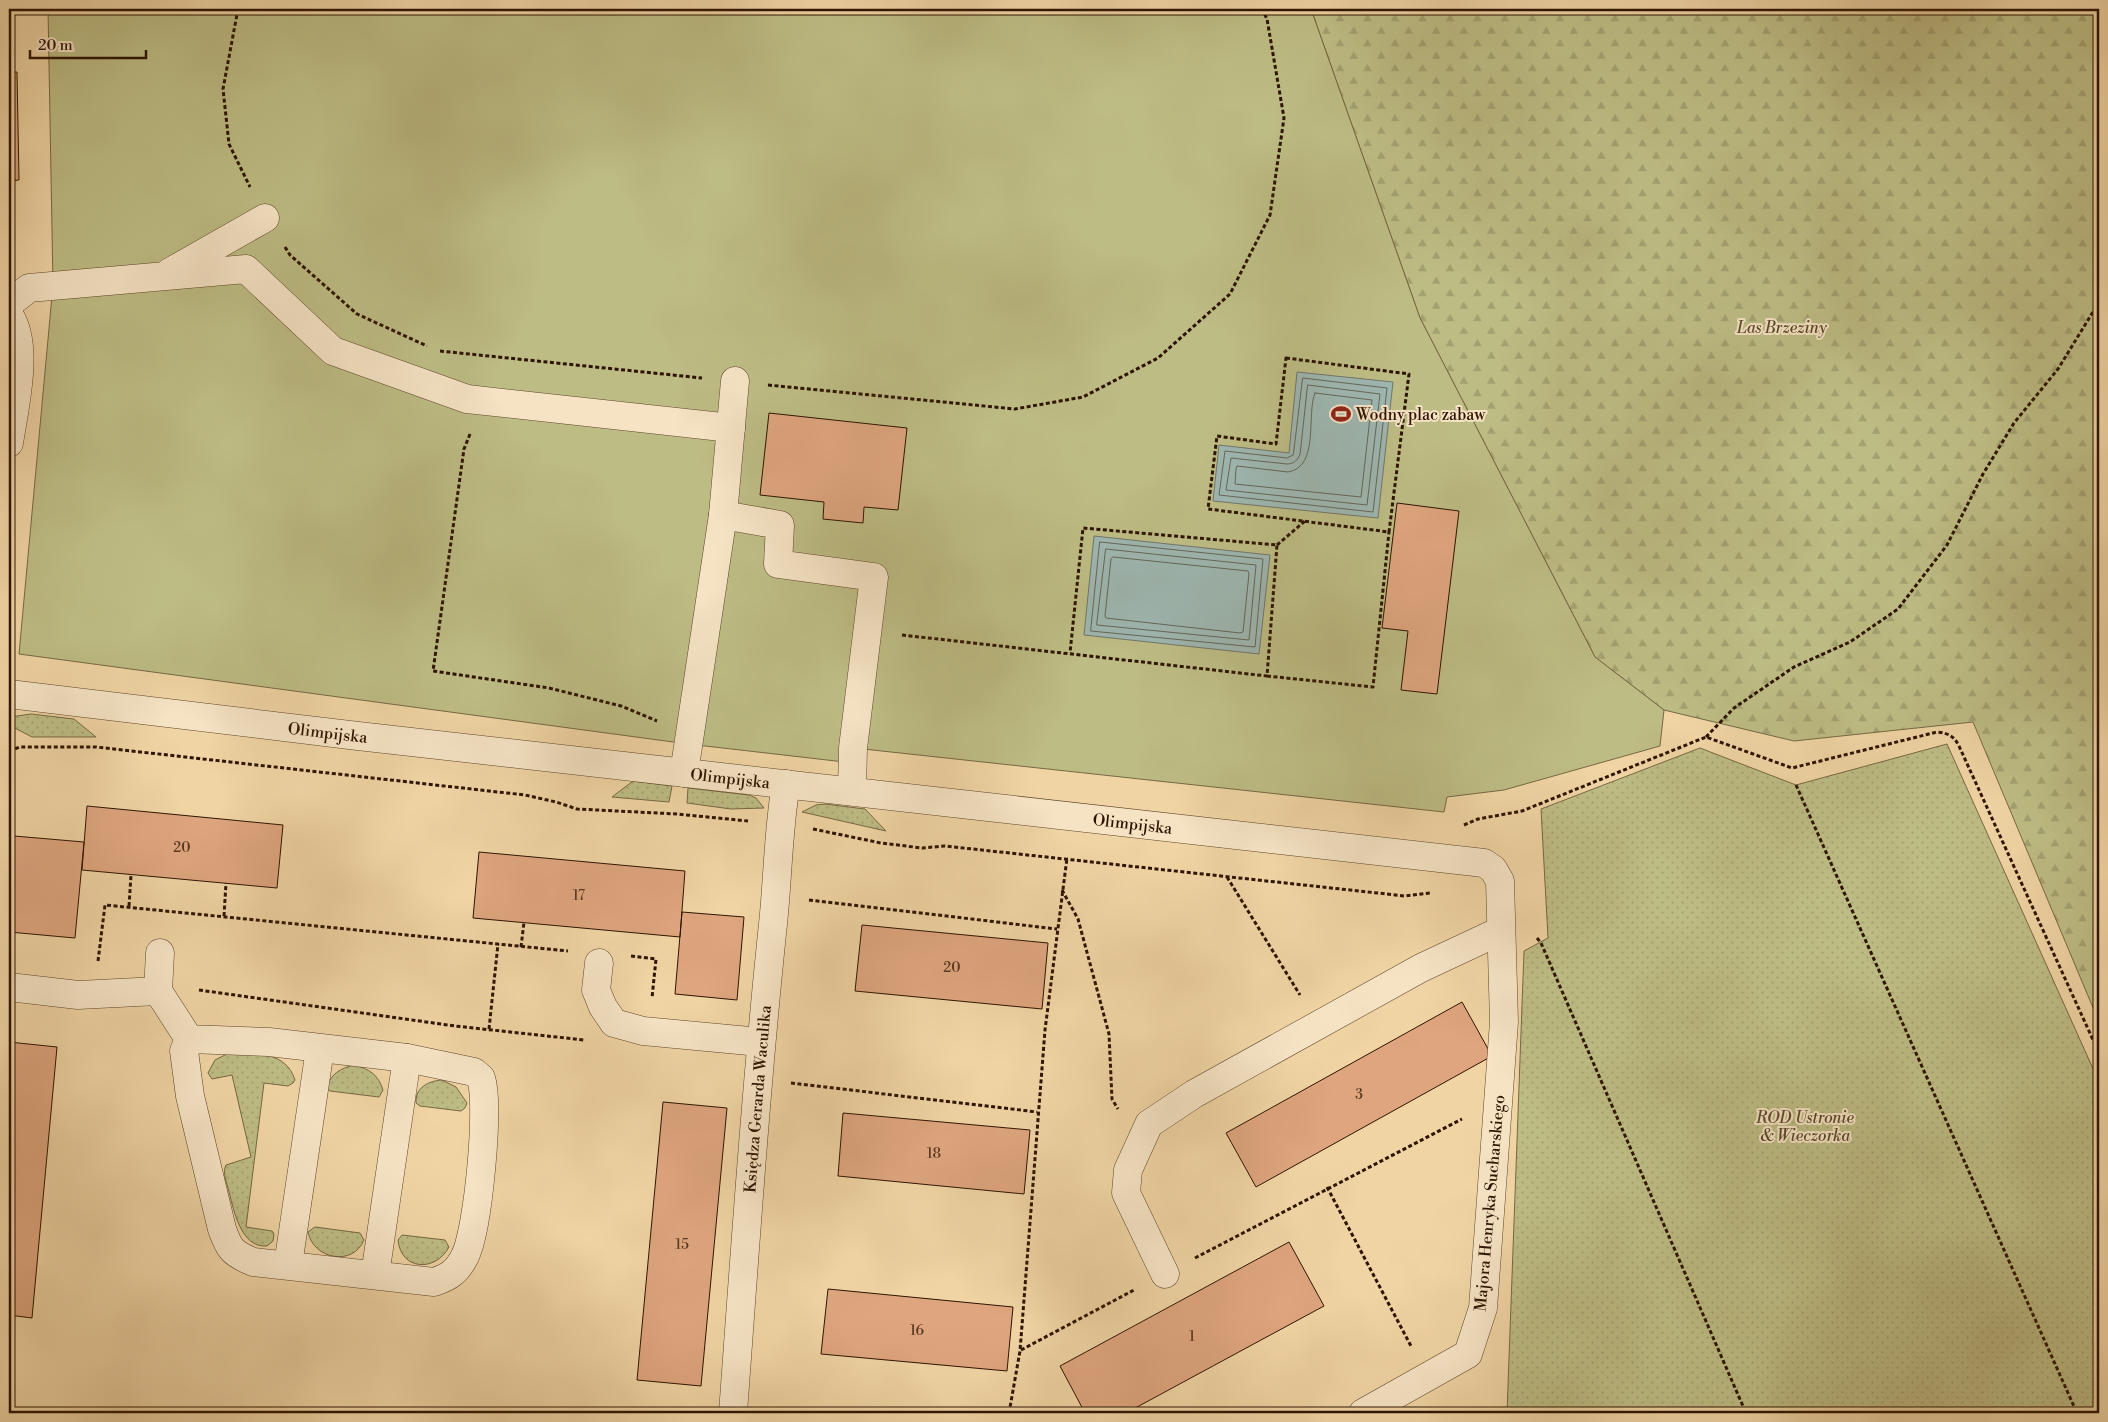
<svg xmlns="http://www.w3.org/2000/svg" width="2108" height="1422" viewBox="0 0 2108 1422" font-family="'Libre Bodoni',serif">
	<defs>
		<pattern id="grass-dots" width="8" height="8" patternUnits="userSpaceOnUse" patternTransform="scale(1.25)"><rect width="8" height="8" fill="#bdbc84"/><path d="M2 2h.1M6 6h.1" fill="none" stroke="#a3a170" stroke-width="1.8" stroke-linecap="round"/></pattern>
		<pattern id="forest-firs" width="22" height="20" patternUnits="userSpaceOnUse" patternTransform="scale(1.25)"><rect width="22" height="20" fill="#bdbc84"/><path d="M5 1l3.5 6h-7zM16 11l3.5 6h-7z" fill="#a3a170"/></pattern>
	</defs>
	<rect width="100%" height="100%" fill="#f0d4a4"/>
	<filter id="stains"><feTurbulence type="fractalNoise" baseFrequency=".004" numOctaves="4"/><feColorMatrix values="0 0 0 0 .2 0 0 0 0 .09 0 0 0 0 .02 0 0 0 .5 -.17"/></filter>
	<radialGradient id="worn" r=".72"><stop offset=".6" stop-color="#630" stop-opacity="0"/><stop offset="1" stop-color="#630" stop-opacity=".3"/></radialGradient>
	<!-- grass -->
	<path fill="url(#grass-dots)" stroke="#766842" d="M31 714 74 719 96 737H32L9 725 10 717Z
		M1947 744 2099 1082V1413H1507L1524 951 1548 938 1541 809 1700 748 1796 785Z
		M633 781 672 786 669 802 612 797Z
		M688 788 749 795 756 798 764 808 731 809 687 803Z
		M825 804 865 809 886 831 802 812 816 805Z
		M231 1052C256 1054 286 1051 295 1080L293 1083 288 1086 264 1083 246 1227 272 1231 274 1234 273 1241 267 1246C241 1248 234 1211 229 1192 227 1183 222 1173 226 1165L251 1157 232 1075 212 1079 208 1073 215 1060Z
		M354 1065C369 1069 378 1074 383 1090L379 1097 330 1091 327 1088C330 1074 341 1068 354 1065Z
		M442 1080 456 1087 467 1103 465 1108 461 1111 420 1106 416 1103C415 1087 429 1081 442 1080Z
		M315 1227 360 1233 364 1240C353 1267 313 1259 308 1232Z
		M402 1235 445 1240 449 1247C436 1272 401 1271 398 1240Z"/>
	<!-- forest -->
	<path fill="url(#forest-firs)" stroke="#766842" d="M1311 9H2099V1022L1973 722 1794 741 1664 710 1595 657 1420 318Z"/>
	<!-- park -->
	<path fill="#bdbc84" stroke="#766842" d="M48 9H1311L1420 318 1595 657 1664 710 1660 746 1504 790 1447 797 1444 812 854 748 853 763 688 744 19 654 53 285Z"/>
	<!-- water -->
	<path fill="#9db6b0" stroke="#71756a" d="M1297 372 1393 382 1378 518 1213 501 1219 445 1289 453Z
		M1094 536 1270 555 1259 654 1084 635Z"/>
	<g fill="none" stroke-linecap="round" stroke-linejoin="round">
		<!-- shore -->
		<path stroke="#666558" stroke-width="1" d="M1303 378 1387 388 1373 512 1219 495 1225 451 1287 458 1293 455Z
			M1308 385 1380 394 1367 505 1226 490 1231 458 1287 464C1294 464 1298 460 1300 454Z
			M1315 393 1372 400 1361 497 1235 484 1236 469 1237 466 1288 472C1320 467 1306 414 1315 393Z
			M1100 542 1263 559 1255 647 1091 631Z
			M1106 549 1256 565 1249 640 1097 625Z
			M1113 557 1248 571 1249 574 1243 632 1240 633 1106 618 1105 616 1111 559Z"/>
	</g>
	<!-- building -->
	<path fill="#dea57e" stroke="#2e1400" d="M9 67V72H17L19 180 9 181Z
		M769 413 907 428 898 510 864 507 863 523 823 519 824 502 760 495Z
		M1397 503 1459 511 1437 694 1401 690 1408 631 1382 628Z
		M87 806 283 825 277 888 82 870Z
		M14 836 84 842 75 938 9 932V892Z
		M479 852 685 871 680 937 473 918Z
		M682 912 744 917 737 1000 675 994Z
		M862 925 1048 943 1042 1009 855 991Z
		M1462 1002 1492 1056 1256 1187 1226 1133Z
		M9 1042 57 1047 32 1318 9 1315Z
		M663 1102 727 1108 701 1386 637 1380Z
		M843 1113 1030 1130 1024 1194 838 1176Z
		M1289 1242 1324 1306 1126 1413H1085L1060 1366Z
		M828 1289 1013 1307 1007 1371 821 1354Z"/>
	<g fill="none" stroke-linecap="round" stroke-linejoin="round">
		<defs>
			<g id="minor">
				<path d="M170 272 265 218"/>
				<path d="M9 304 29 288 246 269 333 351 467 399 731 428"/>
				<path d="M9 315C30 345 14 409 9 443"/>
				<path d="M723 515 780 525 778 564 874 577 853 748 852 791"/>
				<path id="s1" d="M9 694 358 736 1484 863 1493 869 1500 881 1504 1022 1483 1308 1468 1354 1363 1413"/>
				<path d="M684 773 723 515 735 381"/>
				<path d="M599 963 596 990 603 1007 614 1023 643 1031 760 1042"/>
				<path d="M9 987 78 995 158 991 160 953"/>
				<path d="M158 991 189 1039 269 1042 407 1058 474 1072 481 1078C490 1106 478 1230 465 1256 457 1272 449 1277 434 1282L253 1262C232 1253 229 1249 222 1229L190 1096 184 1051 189 1039"/>
				<path d="M288 1265 320 1049"/>
				<path d="M1165 1274 1126 1193 1128 1170 1149 1124 1194 1094 1421 968 1500 931"/>
				<path d="M375 1275 407 1058"/>
				<path id="s2" d="M733 1413C745 1250 756 1086 773 924 778 877 778 831 786 784"/>
			</g>
		</defs>
		<!-- minor casing -->
		<use href="#minor" stroke="#5e4429" stroke-width="29"/>
		<!-- path -->
		<path stroke="#2e1400" stroke-width="3" stroke-dasharray="4 2.5" stroke-linecap="butt" d="M238 9 223 89 229 144 250 187
			M285 247 290 255 357 314 427 346
			M440 351 702 378
			M1286 358 1409 374 1389 532 1208 509 1217 436 1276 444Z
			M768 385 1015 409 1083 397 1158 358 1230 294 1270 215 1284 118 1267 19 1262 9
			M470 434 464 449 433 671 549 688 621 706 657 721
			M1277 545 1305 521
			M902 635 1267 676 1277 545 1083 528 1070 653
			M1267 676 1373 687 1389 532
			M1706 737 1734 708 1794 667 1850 642 1898 609 1947 545 1983 474 2014 423 2058 369 2099 302
			M9 751 20 747H96L525 795 556 802 577 809 677 814 748 821
			M1796 785 2077 1413
			M1464 825 1478 819 1522 811 1706 737 1792 768 1937 732C1948 733 1954 736 1959 746L2099 1053
			M813 829 881 843 922 848 945 846 1405 896 1430 893
			M1227 877 1300 995
			M1062 890 1078 919 1109 1034 1112 1099 1118 1109
			M809 900 1057 929
			M129 906 131 875
			M224 916 226 883
			M1537 938 1541 943 1746 1413
			M521 947 524 922
			M631 956 656 959 652 998
			M98 961 105 905 568 951
			M199 990 455 1026 584 1040
			M489 1029 498 944
			M791 1083 1037 1112
			M1327 1187 1411 1346
			M1195 1258 1462 1119
			M1021 1350 1134 1290
			M1009 1413 1020 1351 1045 1030 1067 858"/>
		<!-- minor -->
		<use href="#minor" stroke="#f5e3c4" stroke-width="28"/>
	</g>
	<!-- icons -->
	<defs>
		<symbol id="stadium-bare" viewBox="-9 -9 18 18"><path d="M0-5a6.5 5 0 1 0 0 10a6.5 5 0 1 0 0-10ZM-3.5-1.8h7v3.6h-7Z" fill="#8f2418" stroke="#f5e3c4" stroke-width="2.5" paint-order="stroke"/></symbol>
	</defs>
	<g fill-rule="evenodd">
		<use href="#stadium-bare" x="1327" y="400" width="28" height="28"/>
	</g>
	<g text-anchor="middle" stroke-width="4" stroke-linejoin="round" paint-order="stroke">
		<!-- number labels -->
		<g font-size="14" fill="#5a3820">
			<text x="182" y="852">20</text>
			<text x="579" y="900">17</text>
			<text x="952" y="972">20</text>
			<text x="1359" y="1099">3</text>
			<text x="934" y="1158">18</text>
			<text x="682" y="1249">15</text>
			<text x="917" y="1335">16</text>
			<text x="1192" y="1341">1</text>
		</g>
		<!-- park labels -->
		<g font-size="16" font-style="italic" fill="#594628" stroke="#f5e3c4">
			<text x="1782" y="333">Las Brzeziny</text>
			<text x="1805" y="1123">ROD Ustronie<tspan x="1805" dy="18">&amp; Wieczorka</tspan></text>
		</g>
		<!-- poi labels -->
		<g font-size="16" fill="#2e1400" stroke="#f5e3c4" text-anchor="start">
			<text x="1356" y="420">Wodny plac zabaw</text>
		</g>
		<!-- street labels -->
		<g font-size="16" fill="#2e1400" stroke="#f5e3c4">
			<text dy="6" stroke="none"><textPath href="#s1" startOffset="321">Olimpijska</textPath></text>
			<text dy="6" stroke="none"><textPath href="#s1" startOffset="726">Olimpijska</textPath></text>
			<text dy="6" stroke="none"><textPath href="#s1" startOffset="1131">Olimpijska</textPath></text>
			<text dy="6" stroke="none"><textPath href="#s2" startOffset="315">Księdza Gerarda Waculika</textPath></text>
			<text transform="translate(1489 1203) rotate(-85)" y="6">Majora Henryka Sucharskiego</text>
		</g>
	</g>
	<!-- margin -->
	<rect width="2108" height="1422" fill="none" stroke="#f0d4a4" stroke-width="30"/>
	<rect x="10" y="10" width="2088" height="1402" fill="none" stroke="#2e1400" stroke-width="2.5"/>
	<rect x="15" y="15" width="2078" height="1392" fill="none" stroke="#2e1400"/>
	<!-- scale -->
	<path d="M30 50v8h116v-8" fill="none" stroke="#2e1400" stroke-width="2.5"/>
	<text x="38" y="50" font-size="15" fill="#2e1400" stroke="#f5e3c4" stroke-width="4" paint-order="stroke">20 m</text>
	<rect width="100%" height="100%" filter="url(#stains)"/>
	<rect width="100%" height="100%" fill="url(#worn)"/>
</svg>
